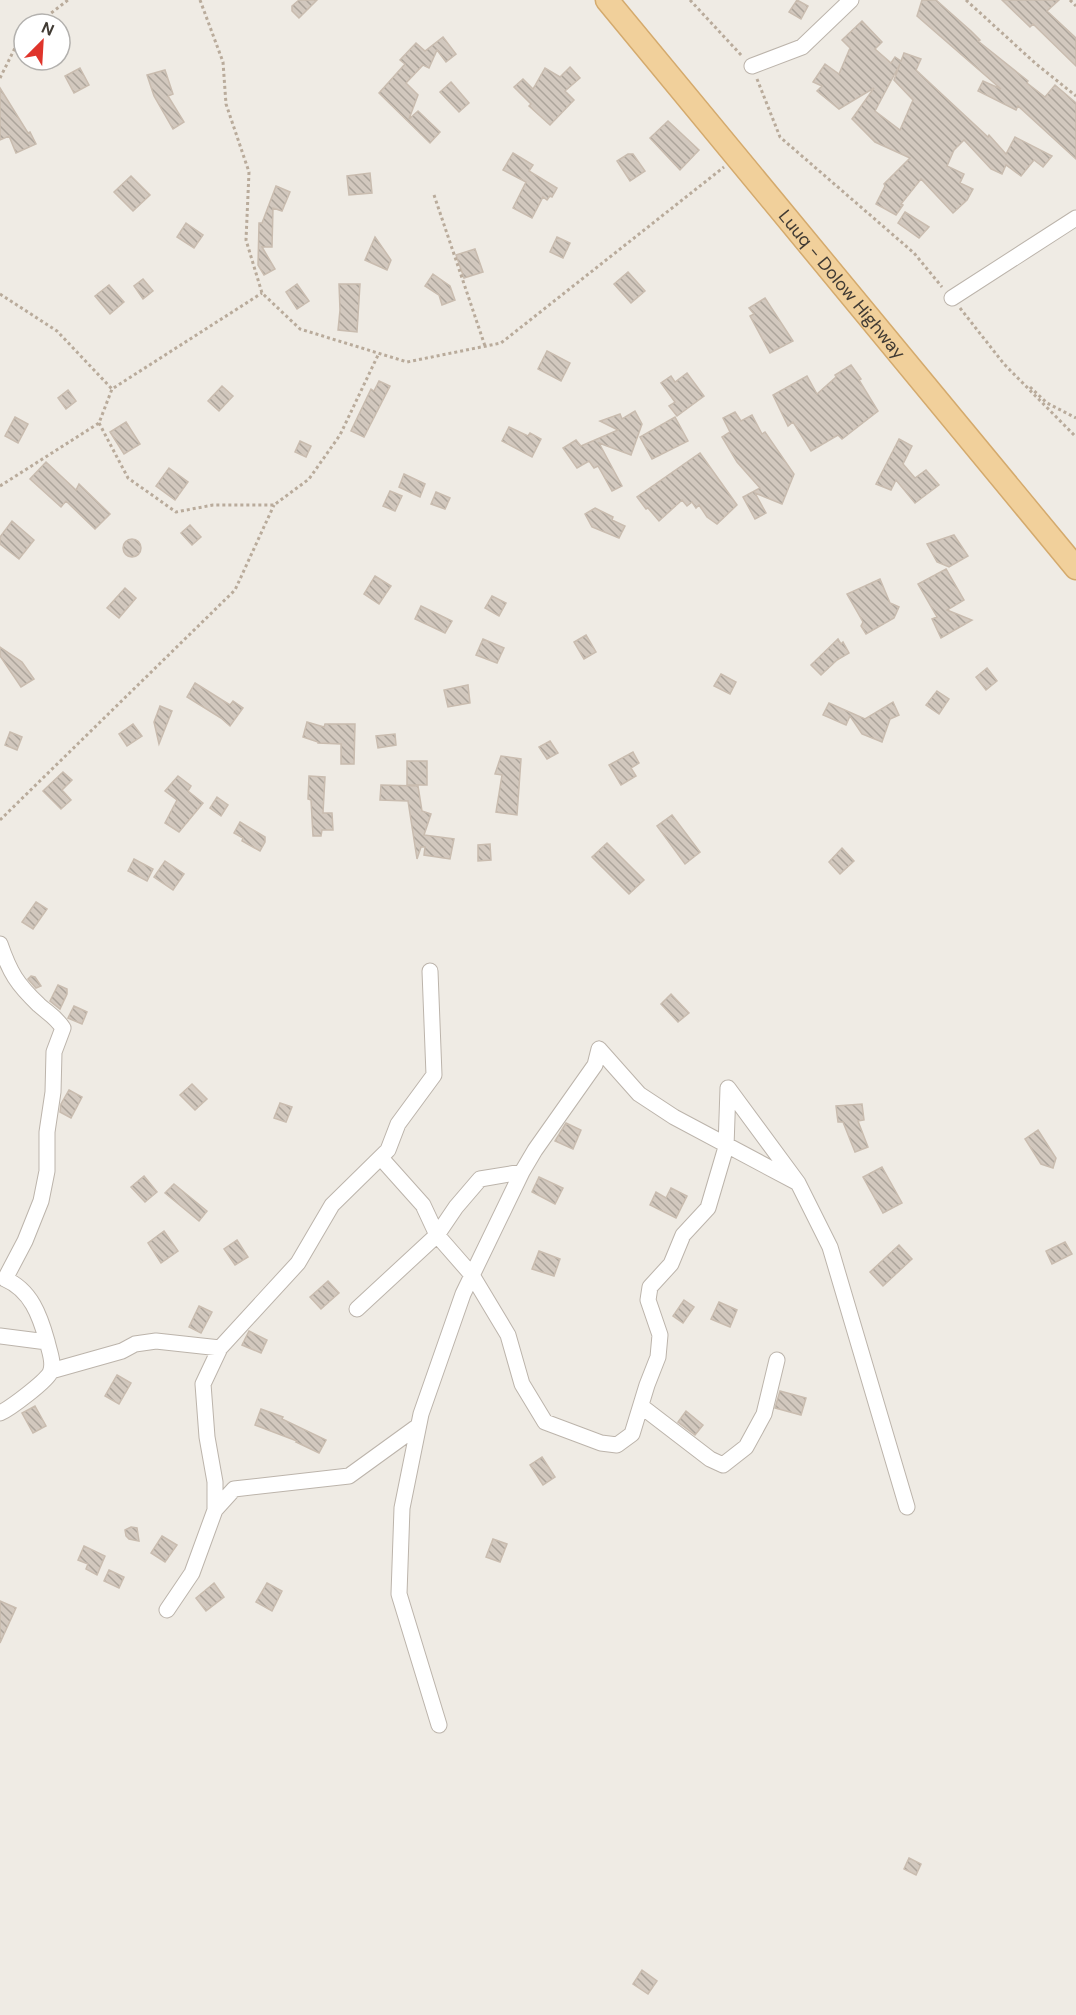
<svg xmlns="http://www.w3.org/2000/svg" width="1076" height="2015" viewBox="0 0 1076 2015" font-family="'DM Sans',sans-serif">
	<defs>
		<pattern id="building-back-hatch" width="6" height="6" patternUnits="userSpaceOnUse" patternTransform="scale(1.5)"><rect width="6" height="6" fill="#d2c8be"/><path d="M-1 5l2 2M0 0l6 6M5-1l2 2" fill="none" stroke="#aca49b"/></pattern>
	</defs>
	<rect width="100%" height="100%" fill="#efebe4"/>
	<!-- building -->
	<path fill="url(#building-back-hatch)" stroke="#c9bcaf" stroke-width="1.5" fill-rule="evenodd" d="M299 0H317L299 18 292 11V6Z
		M797 0 808 6 801 19 789 12Z
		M922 0H936L971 31 980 40 978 41 1028 81 1027 83 1045 97 1055 85 1076 103V159L1018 106 1016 110 978 91 983 81 1001 89 917 16Z
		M1002 0H1059L1047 11 1076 38V66L1033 24 1030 27Z
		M862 21 882 42 875 49 891 63 895 57 901 61 904 53 921 59 916 70 988 137 989 135 1006 154 1015 137 1052 156 1043 167 1034 160 1021 176 1006 165 1002 174 991 169 964 140 954 150 947 166 964 174 960 183 973 189 967 200 953 213 921 179 901 204 903 205 896 215 876 204 885 186 884 184 910 158 875 142 852 119 874 88 839 109 817 91 822 86 813 82 825 64 839 74 850 48 842 40ZM900 64 894 80 913 100 900 130 875 111Z
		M443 37 456 54 446 62 437 50 429 68 423 65 406 83 418 95 409 119 418 111 440 132 430 143 379 93 405 64 400 60 416 43 425 51Z
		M570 67 580 78 565 91 574 100 550 125 529 106 531 104 514 87 523 79 533 89 545 68 560 77Z
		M80 68 89 85 74 93 65 76Z
		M165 70 173 94 168 96 184 122 173 129 154 96 147 75Z
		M451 82 469 103 459 112 440 92Z
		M0 88 28 133 30 132 36 144 16 153 9 136 0 140Z
		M668 121 699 150 680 170 650 138Z
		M513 153 533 165 529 171 557 188 552 197 550 196 547 200 543 197 532 218 513 208 526 182 503 170Z
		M628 154H633L645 171 630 181 617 161Z
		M370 173 372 193 349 195 347 176Z
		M131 176 150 195 133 211 114 192Z
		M276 186 290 192 282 211 273 208 272 247H262L275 269 264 275 258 265 259 223H262Z
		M905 212 929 227 919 238 898 223Z
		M186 223 203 235 194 248 177 237Z
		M375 237 391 260 387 270 365 260Z
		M557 237 570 243 563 258 550 252Z
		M475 249 483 272 464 278 456 255Z
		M628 272 645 291 631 303 614 284Z
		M433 274 450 286 455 300 442 305 439 295 425 286Z
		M143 279 153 291 143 299 134 286Z
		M297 284 309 301 297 309 286 292Z
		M339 284H360L357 332 338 330 340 310Z
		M109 285 124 302 110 314 95 296Z
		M765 298 793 341 770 353 750 316 754 314 749 308Z
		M547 351 570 363 561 381 538 369Z
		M851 365 861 379 859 380 878 411 842 439 838 435 811 451 793 422 788 426 773 395 807 376 817 394 836 377 835 375Z
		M687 373 704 396 677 416 669 406 675 402 661 383 671 376 675 382Z
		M379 381 390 386 364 437 351 431 371 389 374 391Z
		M222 386 233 396 219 411 208 401Z
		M68 390 76 401 66 409 58 398Z
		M635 411 642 424 631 455 599 443 622 486 612 491 598 466 594 468 589 461 577 468 563 448 576 440 581 446 618 430 600 421 620 414 622 419Z
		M735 412 741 421 752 415 762 434 765 432 794 474 782 504 755 493 766 513 755 519 743 497 760 488 737 462 722 437 730 432 723 418Z
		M15 417 28 424 18 443 5 436Z
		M675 417 688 441 652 459 640 437Z
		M126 422 140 444 124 454 110 432Z
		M509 427 528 436 530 433 541 439 532 457 502 441Z
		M899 439 912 446 903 464 915 478 926 470 939 485 915 503 896 480 891 490 876 484Z
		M300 441 311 446 306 457 295 452Z
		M700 453 737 505 717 524 707 517 699 505 696 508 692 502 687 506 682 500 659 521 648 508 646 509 637 497Z
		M46 462 76 490 79 484 110 514 95 529 66 501 61 507 30 479Z
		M169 468 188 482 175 500 156 486Z
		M404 474 425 484 420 497 399 487Z
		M390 491 402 496 395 511 383 506Z
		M436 492 450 498 445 509 431 504Z
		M595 508 613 517 612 520 625 526 619 538 592 527 585 514Z
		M12 521 34 540 19 559 0 544V537Z
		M190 525 201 537 192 545 181 533Z
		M954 535 968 556 949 567 937 562 927 544Z
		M123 548a9 9 0 1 1 18 0a9 9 0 1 1-18 0Z
		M946 569 964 600 947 610 972 620 941 638 932 619 937 617 918 584Z
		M375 576 391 586 379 604 364 594Z
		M880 579 890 603 899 607 894 618 866 634 861 626 863 622 847 594Z
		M125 588 136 598 119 618 107 608Z
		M492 596 506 603 499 616 485 608Z
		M421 606 452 621 445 633 415 619Z
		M586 635 596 652 584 659 574 642Z
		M483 639 504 648 497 663 476 655Z
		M838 639 841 644 843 642 849 653 837 660 821 675 811 665Z
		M0 647 22 662 34 679 21 687 0 656Z
		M987 668 997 681 986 690 976 677Z
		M721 674 736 682 730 694 714 686Z
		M195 683 230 705 233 701 243 708 230 726 221 718 187 697Z
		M468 685 470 703 448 707 444 690Z
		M937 691 949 699 939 714 926 705Z
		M893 702 899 715 890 719 882 742 862 734 850 716 846 725 823 715 829 703 865 719Z
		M160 706 172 711 159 744 154 722Z
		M307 722 324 727 325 724H355L354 764H341V744L318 743V742L303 737Z
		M133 724 142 736 127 746 119 734Z
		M10 732 22 737 17 750 5 745Z
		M395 734 396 745 378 748 376 736Z
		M550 741 558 753 547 759 539 747Z
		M633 752 639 763 631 768 636 776 621 785 609 765Z
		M501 756 521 759 517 815 496 812 502 775 495 774Z
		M407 761H427V785H407Z
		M63 772 72 780 62 790 71 800 61 809 43 791Z
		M178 776 191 786 188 791 203 803 179 832 165 823 177 800 165 791Z
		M309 776 325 777 323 813H332L333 830H322L321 836H313L311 800 308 799Z
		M381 785 418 786 422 811 431 814 424 835 454 839 450 859 424 855 425 847H421L417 859 408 801 380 800Z
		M217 797 228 805 221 816 210 808Z
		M672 815 700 852 685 864 657 826Z
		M240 822 265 837V842L260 851 242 841 243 838 234 833Z
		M607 843 644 880 629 894 592 857Z
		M490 844 491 860 478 861V845Z
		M842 848 854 861 840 874 829 862Z
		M134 859 153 869 147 881 128 871Z
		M165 861 184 874 173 890 154 877Z
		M36 902 47 909 33 929 22 922Z
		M31 976 35 977 41 986 36 988 28 979Z
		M58 985 67 989V994L60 1009 50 1001Z
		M671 994 689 1013 678 1022 661 1004Z
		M74 1006 87 1012 82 1024 68 1018Z
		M192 1084 207 1099 195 1110 180 1095Z
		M69 1090 82 1097 71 1118 60 1112 61 1104Z
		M280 1103 292 1107 286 1122 274 1118Z
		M862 1104 864 1120 858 1121 868 1147 855 1152 843 1122H838L836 1106Z
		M566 1123 581 1130 573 1149 555 1141Z
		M1038 1130 1056 1158 1053 1168 1041 1164 1025 1139Z
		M882 1167 902 1203 883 1213 863 1177Z
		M144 1176 157 1192 145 1202 131 1187Z
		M539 1177 563 1188 555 1204 532 1192Z
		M174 1184 207 1211 199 1221 165 1193Z
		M671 1188 687 1196 676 1218 650 1205 656 1192 666 1198Z
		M164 1231 178 1251 161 1263 148 1243Z
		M237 1240 248 1257 235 1265 224 1249Z
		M1065 1242 1072 1254 1052 1264 1046 1251Z
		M899 1245 912 1259 883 1286 870 1272Z
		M539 1251 560 1259 554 1276 532 1269Z
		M328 1281 339 1293 321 1309 310 1297Z
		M684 1300 694 1307 683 1323 673 1316Z
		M719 1302 737 1310 730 1327 711 1319Z
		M199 1306 212 1312 201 1333 189 1327Z
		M249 1331 267 1340 261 1353 242 1345Z
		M117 1375 131 1383 119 1404 105 1396Z
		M780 1391 806 1398 801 1415 775 1408Z
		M35 1406 46 1426 33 1433 22 1413Z
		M261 1409 283 1417 282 1419 326 1440 319 1453 296 1442 297 1441 255 1425Z
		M686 1411 703 1425 695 1435 678 1422Z
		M542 1457 555 1477 543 1485 530 1465Z
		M131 1527 137 1528 139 1541 129 1539 126 1536 125 1530Z
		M162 1536 177 1545 165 1562 151 1553Z
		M493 1539 507 1544 500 1562 486 1557Z
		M84 1546 105 1556 97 1575 86 1569 88 1564 78 1560Z
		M109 1570 124 1577 119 1588 104 1581Z
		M214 1583 224 1597 206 1611 196 1598Z
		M267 1583 282 1591 272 1611 256 1602Z
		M0 1601 16 1608 0 1643Z
		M909 1858 921 1864 916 1875 904 1869Z
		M642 1970 657 1981 648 1994 633 1984Z"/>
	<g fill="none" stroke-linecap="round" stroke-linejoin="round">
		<defs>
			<path id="minor" d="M752 66 802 47 851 0
				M952 298 1076 218
				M0 944C10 973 17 984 39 1005 49 1014 55 1016 63 1028L54 1052 53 1092 47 1132V1171L41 1201 25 1241 5 1279C31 1290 40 1316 47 1341 49 1351 55 1363 50 1373 45 1382 11 1408 0 1413
				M599 1049 639 1094 674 1117 796 1182
				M728 1088 798 1183 830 1247 907 1507
				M522 1172 480 1179 456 1207 437 1235 472 1275 508 1335 522 1384 545 1422 601 1443 617 1445 632 1434 647 1385 658 1357 660 1335 648 1300 650 1287 671 1264 683 1235 708 1208 726 1147 728 1088
				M357 1309 437 1235 423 1205 381 1158
				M0 1336 47 1342
				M51 1371 122 1351 135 1344 156 1341 220 1348
				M641 1406 710 1459 723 1465 746 1447 764 1414 777 1360
				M215 1510 234 1489 349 1476 418 1426
				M167 1610 192 1573 215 1510V1482L207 1437 203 1384 220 1348 298 1263 332 1205 388 1150 398 1124 434 1075 430 971
				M439 1725 399 1594 402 1508 421 1414 463 1294 522 1172 535 1150 595 1065 599 1049"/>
			<g id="primary">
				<path id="s1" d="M607 0 1076 568"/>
			</g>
		</defs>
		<!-- minor casing -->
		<use href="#minor" stroke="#bcb4ab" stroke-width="17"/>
		<!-- primary casing -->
		<use href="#primary" stroke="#d4aa6d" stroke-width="25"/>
		<!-- path -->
		<path stroke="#b9ab9b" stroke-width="3" stroke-dasharray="3 3" stroke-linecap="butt" d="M200 0 223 62 226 104 249 172 246 240 262 293 300 329 407 362 501 343 724 167
			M690 0 742 56
			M966 0 1035 63 1076 96
			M1070 0 1076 6
			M37 24 68 0
			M0 78 20 38 24 35
			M757 79 780 137 914 253 942 287
			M434 195 485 346
			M0 294 57 331 112 389
			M960 308 1004 364 1076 437
			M1030 387 1047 403 1076 418
			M99 423 128 478 176 512 213 505H274L309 479 340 435 379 353
			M0 486 99 423 112 389 262 293
			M0 820 235 590 274 505"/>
		<!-- minor -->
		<use href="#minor" stroke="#fff" stroke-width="15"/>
		<!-- primary -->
		<use href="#primary" stroke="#f1d09b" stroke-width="22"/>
	</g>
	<g text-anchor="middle" stroke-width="5" stroke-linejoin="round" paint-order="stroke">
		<!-- street labels -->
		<g font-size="18" fill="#413b34" stroke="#fff">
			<text dy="6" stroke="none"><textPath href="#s1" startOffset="369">Luuq - Dolow Highway</textPath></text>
		</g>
	</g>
	<!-- north arrow -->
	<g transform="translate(42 42) rotate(24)"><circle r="28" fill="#ffffff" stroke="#b3b1ae" stroke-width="1.5"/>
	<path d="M0-4.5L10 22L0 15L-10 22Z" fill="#df342b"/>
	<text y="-9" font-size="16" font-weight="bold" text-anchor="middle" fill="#413b34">N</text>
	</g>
</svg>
